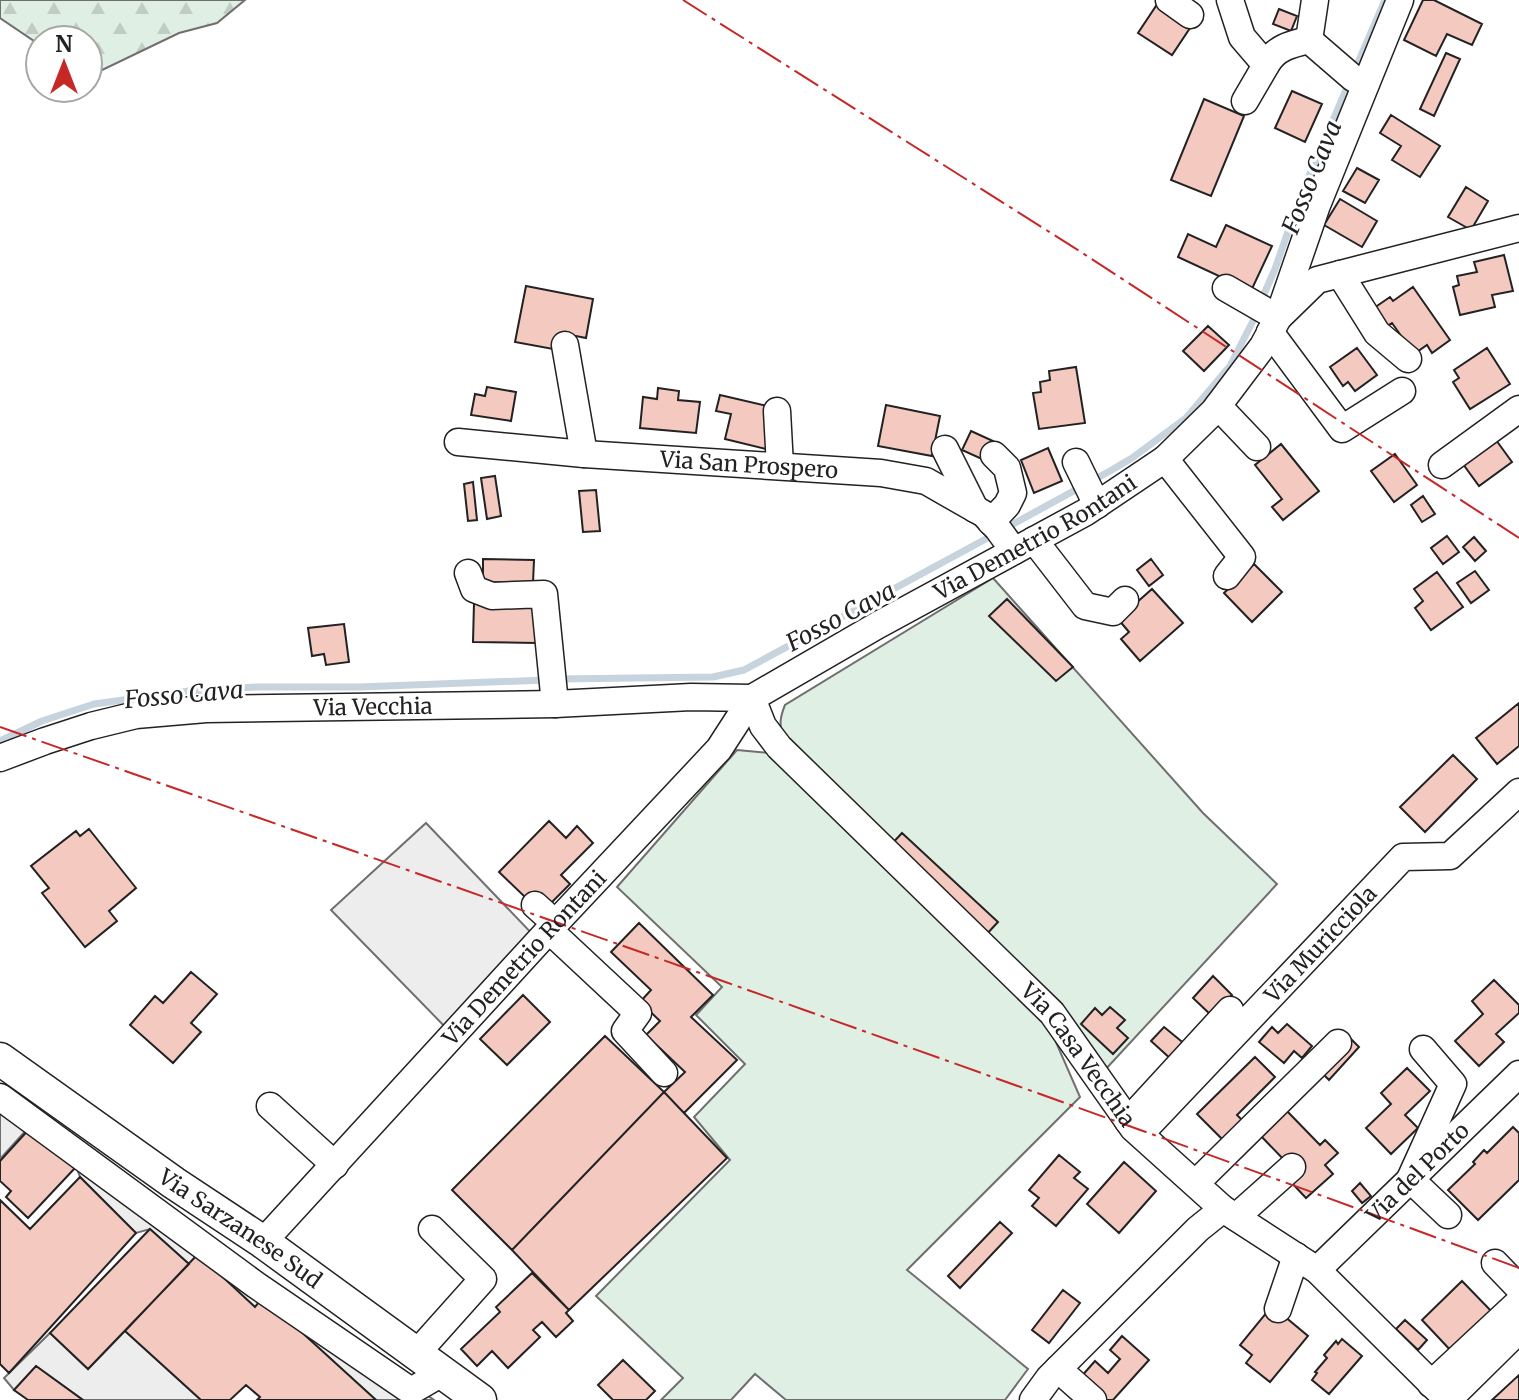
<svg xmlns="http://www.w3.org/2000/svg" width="1519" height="1400" viewBox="0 0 1519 1400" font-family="Merriweather,serif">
	<defs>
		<pattern id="forest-firs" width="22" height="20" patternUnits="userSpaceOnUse" patternTransform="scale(2)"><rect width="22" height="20" fill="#e0efe3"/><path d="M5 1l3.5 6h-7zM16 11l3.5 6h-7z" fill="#c0cdc2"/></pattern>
	</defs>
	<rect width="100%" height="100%" fill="#fff"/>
	<!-- grass -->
	<path fill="#e0efe3" stroke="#6f6f6f" stroke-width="2" d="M993 578 1203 813 1277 884 1104 1071 783 738C779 725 780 717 785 705Z
		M737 750 769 753 1045 1017 1080 1097 907 1270 1028 1369 1005 1400H786L755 1374 731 1400H661L683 1378 596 1296 730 1160 694 1117 745 1064 696 1015 722 987 617 887Z"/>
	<!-- forest -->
	<path fill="url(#forest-firs)" stroke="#6f6f6f" stroke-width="2" d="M0 0H245L217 23 179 33 98 72 88 73V40H40V45L0 18Z"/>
	<!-- parking -->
	<path fill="#ededed" stroke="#6f6f6f" stroke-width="2" d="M426 823 539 941 453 1035 331 910Z
		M0 1084 434 1400H376L263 1298 255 1307 189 1264 150 1229 136 1233 80 1177 76 1166 30 1126 0 1159Z
		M125 1331 201 1400H83L36 1366 14 1390 4 1378 50 1333 88 1369Z"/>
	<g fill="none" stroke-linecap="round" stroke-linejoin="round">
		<!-- stream -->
		<path stroke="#c7d3dd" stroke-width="7" d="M1354 72 1385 0
			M1261 301 1275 269 1300 197 1349 83
			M1006 528 1110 471 1132 458 1186 418 1230 366 1257 313
			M558 679 713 677 744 670 995 534
			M0 741 42 721 94 704 189 691 257 687H360L546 680"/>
	</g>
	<!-- building -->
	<path fill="#f3c9c0" stroke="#222" stroke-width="2" d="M1423 0H1434L1482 24 1472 45 1447 34 1436 56 1404 40Z
		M1158 3 1192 25 1172 55 1138 33Z
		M1279 9 1297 16 1291 31 1273 24Z
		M1446 53 1460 59 1434 116 1420 109Z
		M1292 91 1322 104 1305 142 1275 128Z
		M1204 99 1244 116 1211 196 1171 180Z
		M1391 115 1440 146 1420 177 1392 160 1401 146 1380 133Z
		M1357 168 1379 180 1365 203 1343 191Z
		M1466 187 1488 201 1471 230 1448 217Z
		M1340 199 1377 221 1362 247 1324 225Z
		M1226 225 1272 246 1251 291 1178 257 1188 234 1216 247Z
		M1504 255 1513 291 1492 295 1495 307 1460 315 1453 287 1459 285 1457 276 1477 272 1474 262Z
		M526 286 593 299 586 338 571 335 553 349 515 342Z
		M1413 287 1450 340 1432 353 1427 345 1414 354 1392 323 1387 326 1374 308 1390 297 1393 301Z
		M1208 326 1229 345 1204 371 1183 351Z
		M1357 348 1377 375 1355 391 1348 382 1343 386 1330 367Z
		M1487 348 1510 384 1470 409 1453 382 1459 378 1454 370Z
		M1076 367 1085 423 1039 429 1033 393 1041 392 1040 382 1050 380 1049 371Z
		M487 387 516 392 511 421 471 415 475 394 485 396Z
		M658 388 679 391 678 400 700 402 696 433 640 428 643 397 657 399Z
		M720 395 776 408 770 450 725 439 731 414 716 411Z
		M886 405 940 416 932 456 878 446Z
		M971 431 993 441 984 460 962 450Z
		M1496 440 1512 462 1479 486 1463 464Z
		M1281 444 1319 491 1283 520 1272 507 1282 499 1255 465Z
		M1048 448 1062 481 1034 493 1021 460Z
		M1395 454 1417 485 1394 502 1371 471Z
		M495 476 501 516 487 519 481 478Z
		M473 482 477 520 468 521 464 484Z
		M596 490 600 531 583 532 579 491Z
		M1423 496 1435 514 1422 522 1411 505Z
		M1447 536 1459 552 1443 564 1431 548Z
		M1474 537 1486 551 1475 561 1463 547Z
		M483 559 534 560 533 583 483 582Z
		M1151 559 1163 575 1149 586 1137 570Z
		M1254 564 1282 592 1252 622 1224 593Z
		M1475 571 1489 590 1471 603 1457 583Z
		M1437 572 1463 607 1431 630 1415 608 1423 601 1414 589Z
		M1152 589 1183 623 1140 661 1121 639 1129 632 1118 619Z
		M1007 599 1073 667 1056 681 989 616Z
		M474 603 536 604V643L473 642Z
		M344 624 349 662 326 665 324 654 312 656 308 628Z
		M1519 703V746L1497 764 1476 738Z
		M1453 755 1477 779 1425 832 1400 807Z
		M549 821 566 838 577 826 593 843 561 875 570 884 547 907 528 900 499 872Z
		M89 829 136 888 109 911 117 921 85 947 42 893 49 888 31 866 76 831 80 836Z
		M902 833 998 922 984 937 888 848Z
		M639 923 713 995 691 1017 737 1060 684 1113 664 1092 685 1072 646 1035 660 1021 640 1002 651 990 611 952Z
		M191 972 217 994 191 1023 201 1032 173 1063 130 1025 155 996 163 1003Z
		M1213 976 1232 995 1212 1016 1193 998Z
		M1494 980 1519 1005V1013L1496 1034 1504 1042 1479 1066 1455 1041 1483 1014 1472 1001Z
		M523 995 550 1022 507 1065 480 1039Z
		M1110 1007 1125 1020 1117 1028 1128 1038 1113 1054 1081 1024 1095 1008 1102 1015Z
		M1287 1024 1312 1046 1302 1058 1294 1051 1284 1063 1259 1042 1272 1027 1278 1033Z
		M1164 1027 1186 1045 1172 1060 1151 1041Z
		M605 1036 664 1092 512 1250 452 1190Z
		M1351 1039 1359 1047 1329 1080 1320 1071Z
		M1255 1057 1275 1077 1237 1115 1245 1123 1225 1142 1197 1114Z
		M1407 1068 1430 1091 1405 1115 1418 1128 1391 1154 1366 1128 1391 1104 1381 1093Z
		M664 1092 727 1158 569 1310 512 1250Z
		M1285 1109 1320 1145 1325 1140 1338 1153 1325 1165 1333 1174 1306 1198 1290 1181 1305 1166 1295 1156 1287 1163 1259 1134Z
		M31 1127 75 1168 28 1218 6 1197 11 1191 0 1181V1161Z
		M1513 1127 1519 1133V1180L1478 1220 1448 1190 1475 1164 1473 1162 1484 1150 1487 1153Z
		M1059 1155 1080 1172 1074 1178 1088 1189 1056 1226 1032 1206 1039 1198 1029 1190Z
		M1124 1162 1156 1191 1119 1233 1087 1204Z
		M80 1177 136 1233 9 1373 0 1364V1200L30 1229Z
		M1360 1183 1371 1196 1362 1203 1352 1191Z
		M1000 1222 1012 1233 960 1288 948 1276Z
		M150 1229 189 1264 88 1369 50 1333Z
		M198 1254 255 1307 263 1297 376 1400H257L260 1397 246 1385 230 1400H201L125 1331Z
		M532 1273 569 1310 566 1313 573 1321 556 1337 542 1322 533 1330 540 1337 508 1368 492 1351 477 1366 461 1349 500 1312 496 1307Z
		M1462 1281 1495 1315 1454 1354 1422 1320Z
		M1063 1290 1080 1303 1049 1343 1032 1330Z
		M1272 1306 1308 1336 1270 1382 1246 1363 1252 1355 1240 1345Z
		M1405 1320 1427 1340 1418 1350 1396 1329Z
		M1122 1336 1149 1360 1113 1400H1105L1080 1378 1095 1361 1108 1373 1120 1359 1110 1350Z
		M1342 1339 1362 1356 1329 1394 1312 1380 1317 1373 1315 1372 1327 1358 1324 1355 1336 1341 1338 1344Z
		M623 1360 655 1391 646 1400H613L598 1385Z
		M36 1366 83 1400H28L14 1390Z
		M1519 1375V1400H1492Z"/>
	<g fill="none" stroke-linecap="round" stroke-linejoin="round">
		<defs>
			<g id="minor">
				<path d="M1169 0 1190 15"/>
				<path d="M1230 0 1242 37 1266 65C1275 48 1291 44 1309 40L1353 78 1366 83"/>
				<path d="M1309 40 1315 0"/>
				<path d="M1245 101 1266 65"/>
				<path d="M1340 274 1377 333 1408 359"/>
				<path d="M1226 288 1278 318 1317 280 1519 228"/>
				<path d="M1270 332 1342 429 1402 391"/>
				<path d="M565 345 584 454"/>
				<path d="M1218 406 1257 447"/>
				<path d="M777 411 780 466"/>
				<path id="s1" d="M458 442 584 454 881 473 926 481 975 509 984 514 998 529 1014 551"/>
				<path d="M945 449 975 509"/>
				<path d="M1165 459 1242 557 1227 576"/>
				<path d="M1076 462 1097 505"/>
				<path d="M1442 465 1519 409"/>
				<path d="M991 522 1007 505 1013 493 1007 468 994 455"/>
				<path d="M1034 540 1085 606 1113 612 1125 600"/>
				<path d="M468 573 474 589 492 596 544 594 555 704"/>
				<path id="s2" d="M0 758 45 741 91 726 136 715 206 709 555 704 691 697 752 698 763 726 779 747 1052 1013 1133 1128 1223 1209 1317 1270 1448 1400"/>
				<path d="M535 905 555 923"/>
				<path d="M549 930 638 1013 625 1031 664 1073"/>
				<path d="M1423 1049 1453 1084 1410 1179 1448 1215"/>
				<path d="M0 1097 256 1285 411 1391 442 1373"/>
				<path d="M270 1106 335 1165"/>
				<path d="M1128 1121 1230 1010"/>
				<path id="s3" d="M1140 1134 1403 857 1450 856 1519 792"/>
				<path d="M1196 1183 1338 1043"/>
				<path d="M1236 1217 1292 1167"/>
				<path id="s4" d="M263 1242 549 930 719 749 752 698 878 625 1086 512 1165 459 1214 411 1263 346 1278 318 1317 205 1400 0"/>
				<path d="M1495 1263 1519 1288"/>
				<path id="s5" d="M1317 1270 1519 1074"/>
				<path d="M1278 1309 1296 1256"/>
				<path d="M416 1354 483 1279 432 1229"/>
				<path d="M1058 1369 1093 1400"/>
				<path d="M1431 1384 1519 1302"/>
				<path d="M1033 1400 1049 1378 1198 1229 1223 1209"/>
				<path d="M1448 1400 1519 1330"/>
			</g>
			<g id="major">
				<path id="s6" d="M0 1059 174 1183 263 1242 480 1400"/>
			</g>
		</defs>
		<!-- minor casing -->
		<use href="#minor" stroke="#222" stroke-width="29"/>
		<!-- major casing -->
		<use href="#major" stroke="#222" stroke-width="35"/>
		<!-- minor -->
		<use href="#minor" stroke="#fff" stroke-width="26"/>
		<!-- major -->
		<use href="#major" stroke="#fff" stroke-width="32"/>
		<!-- power -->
		<path stroke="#c62828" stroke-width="2" stroke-dasharray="28 6 4 6" stroke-linecap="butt" d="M683 0 1081 252 1519 538
			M0 727C507 905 1015 1082 1519 1268"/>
	</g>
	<g text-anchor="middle" stroke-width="6" stroke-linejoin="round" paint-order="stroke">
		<!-- street labels -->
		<g font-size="22" fill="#222" stroke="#fff">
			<text dy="8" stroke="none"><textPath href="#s1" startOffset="292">Via San Prospero</textPath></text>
			<text dy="8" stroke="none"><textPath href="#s4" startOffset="1058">Via Demetrio Rontani</textPath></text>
			<text dy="8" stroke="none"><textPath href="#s2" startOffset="380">Via Vecchia</textPath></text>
			<text dy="8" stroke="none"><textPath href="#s3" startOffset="262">Via Muricciola</textPath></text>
			<text dy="8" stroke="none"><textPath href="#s4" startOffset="386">Via Demetrio Rontani</textPath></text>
			<text dy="8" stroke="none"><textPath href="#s2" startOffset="1246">Via Casa Vecchia</textPath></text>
			<text dy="8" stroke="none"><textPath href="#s5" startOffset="140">Via del Porto</textPath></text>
			<text dy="8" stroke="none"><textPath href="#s6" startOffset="294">Via Sarzanese Sud</textPath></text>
		</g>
		<!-- water labels -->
		<g font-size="24" font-style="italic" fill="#222" stroke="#fff">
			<text transform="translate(1312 177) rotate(-68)" y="8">Fosso Cava</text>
			<text transform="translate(841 617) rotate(-28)" y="8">Fosso Cava</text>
			<text transform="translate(184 695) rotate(-5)" y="8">Fosso Cava</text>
		</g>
	</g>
	<!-- north arrow -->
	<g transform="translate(64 64)"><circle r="38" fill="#ffffff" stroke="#a7a7a7" stroke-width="2"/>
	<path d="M0-6L14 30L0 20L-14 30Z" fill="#c62828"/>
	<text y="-12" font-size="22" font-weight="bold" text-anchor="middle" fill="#222222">N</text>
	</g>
</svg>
